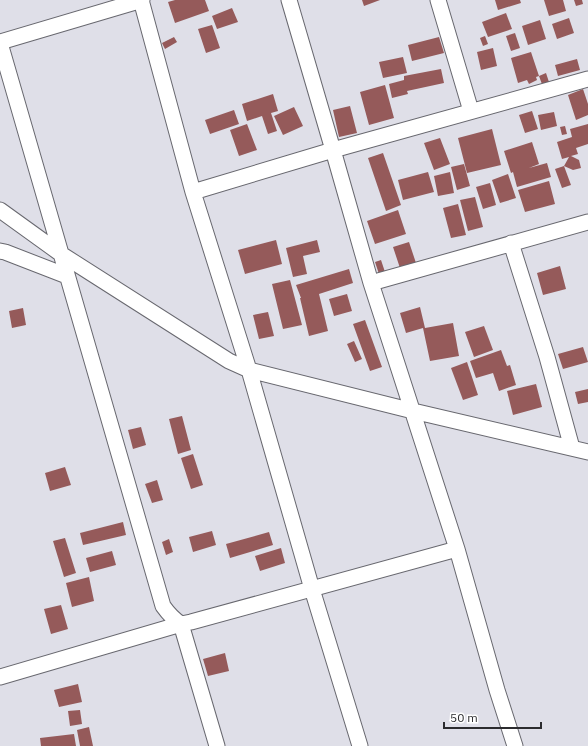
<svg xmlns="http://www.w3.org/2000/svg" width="588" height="746" viewBox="0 0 588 746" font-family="'IBM Plex Sans',sans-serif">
	<rect width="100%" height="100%" fill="#dfdfe8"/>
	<!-- building -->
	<path fill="#955a5a" d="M175 0H205L209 11 175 23 168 2Z
		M362 0H380L364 6Z
		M495 0H520L521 3 498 10Z
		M544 0H563L566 11 549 16Z
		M574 0H582L583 4 576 6Z
		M232 8 238 22 217 29 212 16Z
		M506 13 512 29 488 37 482 22Z
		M569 18 574 33 557 39 552 24Z
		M540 20 546 39 528 45 522 26Z
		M212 25 220 48 206 53 198 29Z
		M515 33 520 48 511 51 506 36Z
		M485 36 488 44 483 46 480 38Z
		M174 37 177 42 165 49 162 43Z
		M439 37 444 53 412 61 408 45Z
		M493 48 497 66 481 70 477 52Z
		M531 52 539 76 536 77 537 80 529 84 527 80 518 83 511 58Z
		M403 57 407 73 383 78 379 62Z
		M577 59 580 70 558 76 555 65Z
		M441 69 444 83 407 91 408 94 392 98 389 84 404 80V76Z
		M546 73 550 85 543 87 539 76Z
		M385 85 394 118 369 125 360 92Z
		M583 89 588 104V115L576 120 568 95Z
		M273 94 278 111 271 113 277 131 268 134 262 116 247 121 242 104Z
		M350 106 357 133 339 137 333 110Z
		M294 107 303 126 283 135 274 116Z
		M234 110 239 124 210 134 205 120Z
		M532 111 538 129 525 133 519 115Z
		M554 112 557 126 541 130 538 115Z
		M247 124 257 150 239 156 230 130Z
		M588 124V144L576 148 578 154 571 156 579 160 581 168 573 170 564 166 569 157 562 159 557 142 572 137 570 129Z
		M565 126 567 134 562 135 560 127Z
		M492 129 501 165 467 173 458 138Z
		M440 138 450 164 434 170 424 143Z
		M532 142 539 164 529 168 547 163 551 177 517 187 513 172 511 173 504 151Z
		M383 153 401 205 386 211 368 158Z
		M464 164 470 186 457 190 451 167Z
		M564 166 571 185 562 188 555 169Z
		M428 172 434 192 403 200 398 180Z
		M450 172 454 193 438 196 434 176Z
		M508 174 516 198 500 203 492 180Z
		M549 181 555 204 525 212 518 190Z
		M490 183 496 205 483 209 476 187Z
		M475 197 483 227 468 231 460 200Z
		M458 204 466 235 451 238 443 208Z
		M398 210 406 234 375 244 367 221Z
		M276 240 282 264 245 274 238 250Z
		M317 240 320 252 303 256 307 274 293 277 286 248Z
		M409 242 416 263 400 268 393 247Z
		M381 260 385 272 379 274 375 262Z
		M560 266 566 289 543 295 537 273Z
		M349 269 353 283 319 294 328 331 309 336 300 298H301L296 285Z
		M290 280 302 325 283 329 272 284Z
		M347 294 352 311 334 316 329 299Z
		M420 307 425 328 453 323 459 356 430 361 423 328 406 333 400 313Z
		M23 308 26 325 12 328 9 311Z
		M268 312 274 336 259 339 253 315Z
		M365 320 382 367 370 371 353 324Z
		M484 326 493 350 474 357 465 332Z
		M354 341 362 359 355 362 347 344Z
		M583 347 588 362 563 369 558 354Z
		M501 350 507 366 510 365 516 385 499 391 493 373 476 378 470 361Z
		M467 362 478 395 463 400 451 368Z
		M536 384 542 407 513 415 507 391Z
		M588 389V402L578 404 575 392Z
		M182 416 191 450 178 454 169 419Z
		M141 427 146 445 133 449 128 430Z
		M193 454 203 485 191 489 181 458Z
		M65 467 71 485 50 491 45 473Z
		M157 480 163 500 152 503 145 484Z
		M123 522 126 535 83 545 80 533Z
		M212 531 216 545 193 552 189 537Z
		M269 532 273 545 230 558 226 544Z
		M65 538 76 573 64 577 53 541Z
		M169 539 173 552 166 555 162 542Z
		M281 548 285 563 260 571 255 556Z
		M112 551 116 565 90 572 86 558Z
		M89 577 94 601 72 607 66 583Z
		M61 605 68 629 51 634 44 609Z
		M225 653 229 671 208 676 203 659Z
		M78 684 82 702 59 707 54 690Z
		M80 710 82 724 70 726 68 711Z
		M89 727 93 746H80L77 730Z
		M74 734 76 746H41L40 738Z"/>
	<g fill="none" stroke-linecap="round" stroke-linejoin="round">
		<defs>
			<path id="minor" d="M141 0 193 192 249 370 312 589 360 746
				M289 0 333 150 371 283 457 549 497 690 515 746
				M438 0 471 111
				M0 42 142 0
				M0 43 163 606C168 613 173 619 181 624L191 622 457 549
				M193 192 333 150 588 79
				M0 210 61 254 229 361 249 370 413 411 588 452
				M511 243 547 357 572 448
				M0 251 5 252 67 276
				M371 283 588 222
				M0 677 181 624 217 746"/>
		</defs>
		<!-- minor casing -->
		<use href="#minor" stroke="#68686f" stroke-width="17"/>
		<!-- minor -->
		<use href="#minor" stroke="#fff" stroke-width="15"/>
	</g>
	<!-- scale -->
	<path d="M444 722v6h97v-6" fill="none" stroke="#2b2b2e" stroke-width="2"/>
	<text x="450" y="722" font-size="12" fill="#2b2b2e" stroke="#ffffff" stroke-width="3" paint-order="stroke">50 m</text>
</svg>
